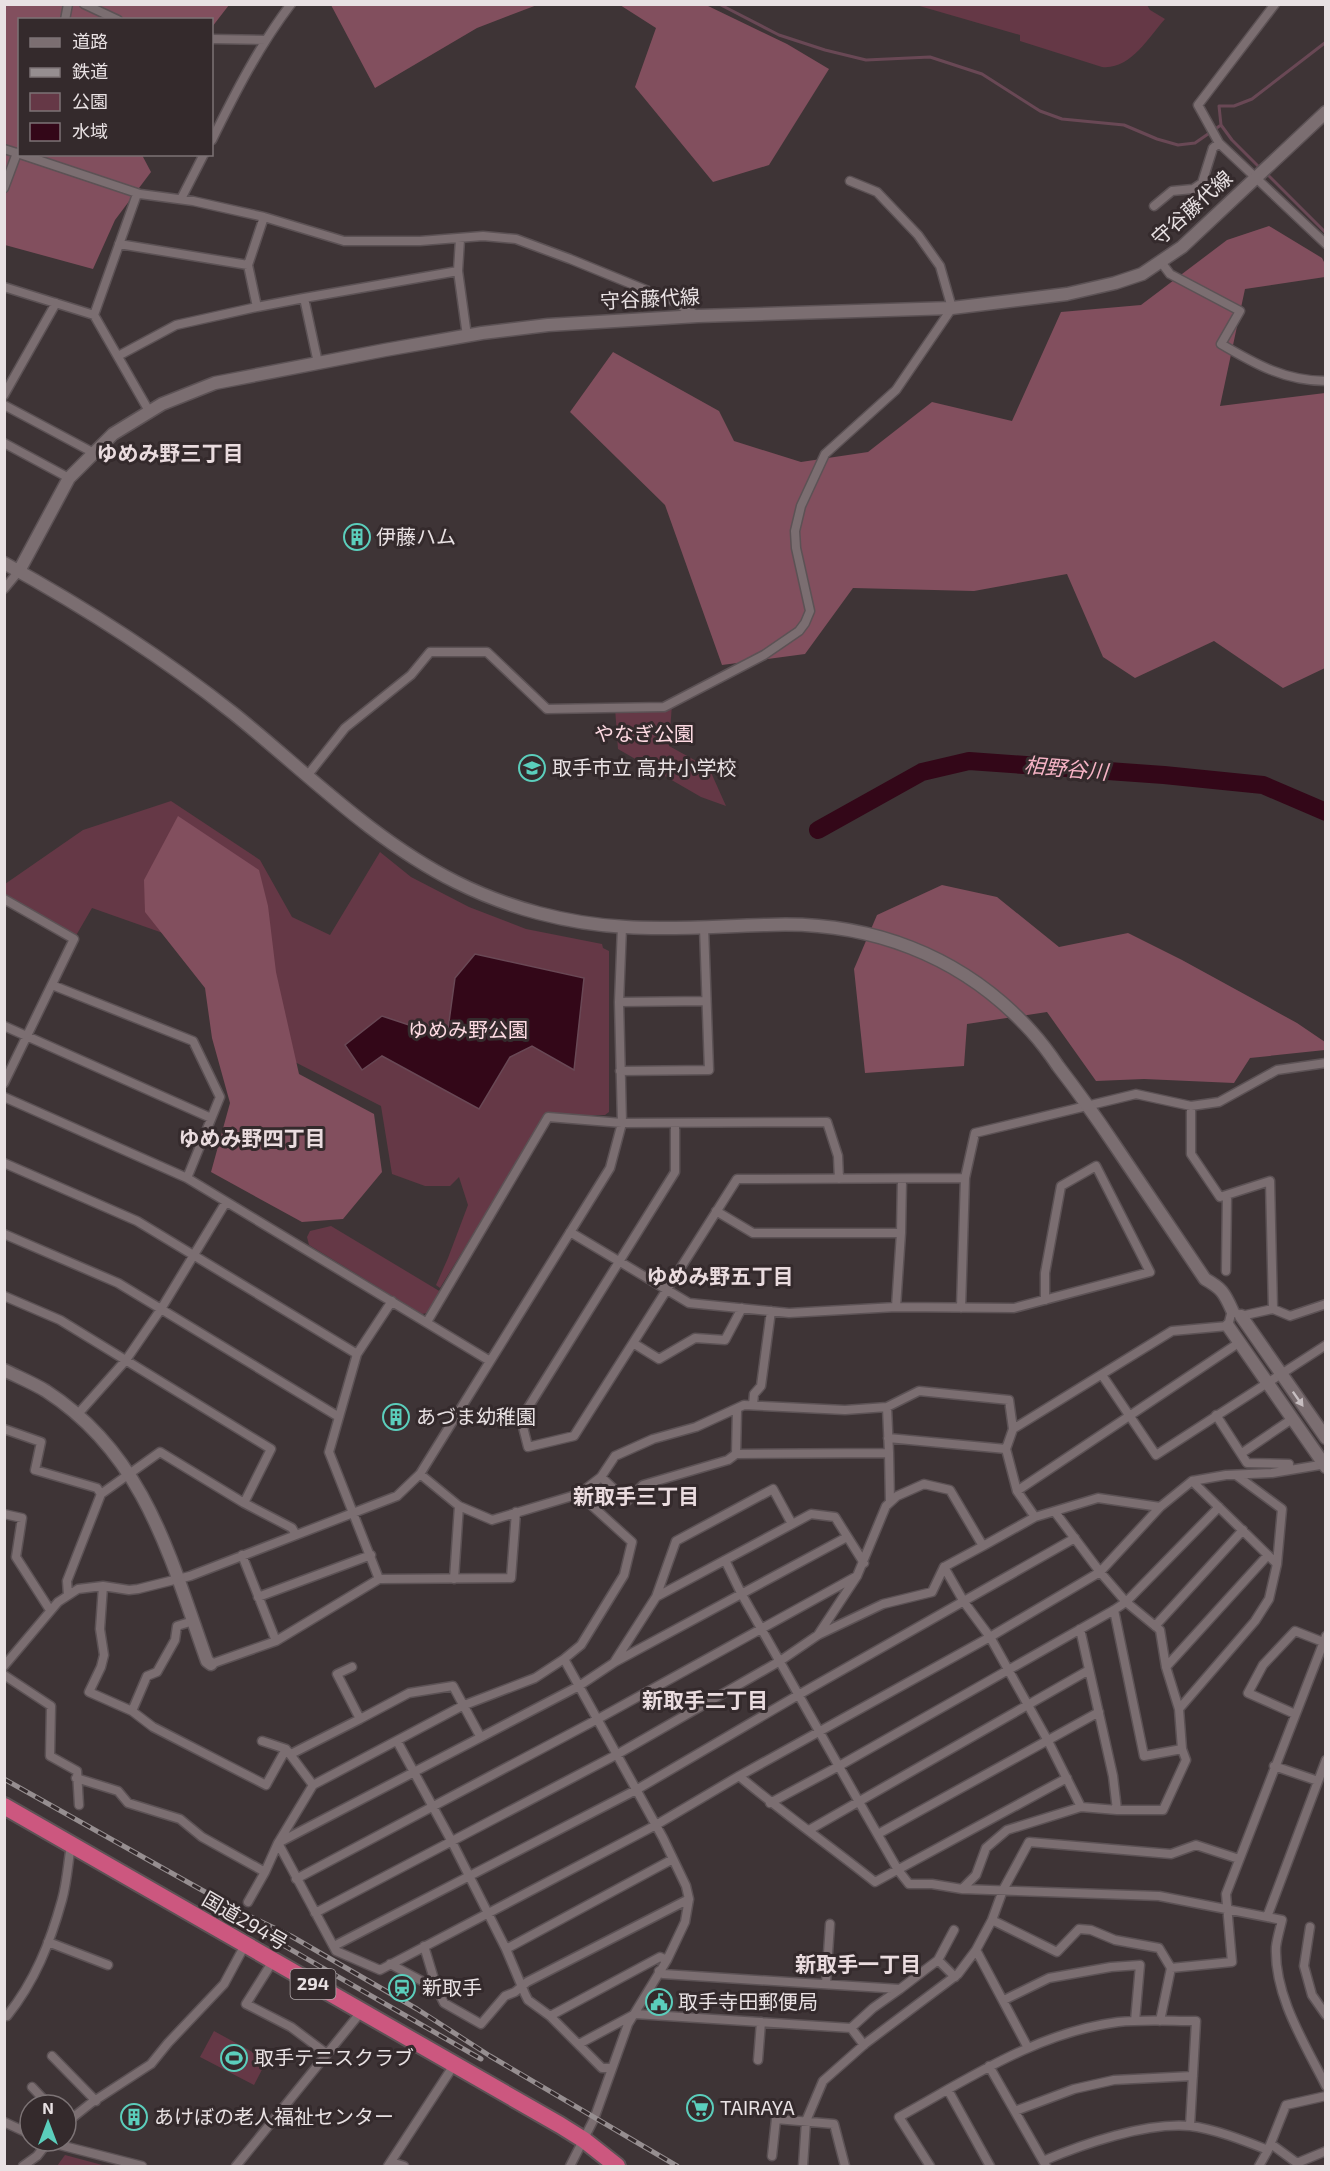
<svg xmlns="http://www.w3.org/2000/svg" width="1330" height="2171" viewBox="0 0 1330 2171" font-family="'Exo 2','Noto Sans JP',sans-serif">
	<rect width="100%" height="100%" fill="#3e3436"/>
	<!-- green -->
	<path fill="#653846" d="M916 5H1147L1150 10 1165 19C1148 38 1130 70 1102 67L1020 41V35Z
		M672 704 669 746 709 768 726 806 701 797 618 749 615 708Z
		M171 801 260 860 292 917 330 935 380 852 411 877 469 907 526 929 602 944 603 948 609 951V1112L605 1115H546L440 1288 436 1285 448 1258 468 1205 459 1177 450 1186H425L392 1174 381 1106 291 1060 177 938 92 908 74 939 5 899V884L83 830Z
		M331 1226 441 1292 427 1313 422 1314 309 1245 307 1237 310 1231Z
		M214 2031 267 2060 254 2085 200 2057Z
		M65 2155 106 2166H57Z"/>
	<!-- forest -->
	<path fill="#824f5e" d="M4 5H229L212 27V20H20V154L142 155 151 172 115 220 93 269 5 245Z
		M331 5H537L477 28 375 88Z
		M620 5H706L787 44 829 69 769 165 713 182 635 87 656 28Z
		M1269 226 1322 258 1325 264V277L1245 289 1220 406 1325 393V668L1283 688 1214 641 1135 678 1103 657 1067 574 974 591 853 588 805 654 722 665 665 505 570 412 613 352 719 411 734 441 801 462 868 452 932 402 1012 421 1061 312 1141 305 1227 240Z
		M178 816 259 870 268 906 276 972 299 1074 374 1114 382 1172 343 1219 302 1222 211 1172 230 1103 212 1038 205 988 145 912 144 880Z
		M942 885 997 897 1059 947 1128 933 1182 960 1297 1023 1325 1042V1050L1250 1058 1234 1083 1144 1079 1096 1081 1047 1012 967 1024 964 1066 865 1073 854 969 877 915Z"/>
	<!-- water -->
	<path fill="#330718" stroke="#694855" stroke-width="1.5" d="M475 954 584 978 574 1070 532 1046 510 1057 479 1109 382 1056 362 1070 345 1045 382 1016 415 1027 448 1029 455 978Z"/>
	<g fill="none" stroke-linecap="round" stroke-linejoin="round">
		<!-- stream -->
		<path stroke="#694855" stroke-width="3" d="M719 4 779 35 825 50 866 60 930 57 982 74 1040 111 1062 119 1124 125 1157 139 1178 145 1195 143 1221 125
			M1260 168 1232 140 1221 125 1219 106H1234L1252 99 1326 42
			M1265 172 1326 233"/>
		<!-- river -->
		<path stroke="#330718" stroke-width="18" d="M818 830 922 772 969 761 1164 775 1263 785 1326 812"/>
		<defs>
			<path id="street" d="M84 4 118 20
				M1275 4 1198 105 1219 143 1326 244
				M65 20 68 4
				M212 39 266 40
				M212 140C235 93 259 46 291 4
				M4 149 20 154
				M20 154 140 194 193 201 264 217 344 241H420L483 236 516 239 570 259 673 301 698 316
				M4 188 17 153
				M181 199 204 154
				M1154 206 1172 191 1193 189 1202 183 1213 148 1219 143
				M264 217 248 265 257 307 304 298 318 363
				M460 239 458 271 467 336
				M119 244 248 265
				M1161 262 1170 274 1240 311 1221 344C1255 364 1285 381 1326 381
				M4 287 94 315 149 411
				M304 298 458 271
				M94 315 137 194
				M118 356 176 325 257 307
				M4 395 56 303
				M4 405 94 453
				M4 443 69 478
				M4 589 19 571
				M307 776 345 728 411 675 430 652H487L547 709 664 707 764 655 799 631 805 623 810 611 796 548 795 531 801 506 825 454 896 390 952 308 940 266 918 235 877 192 850 181
				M4 899 74 939 4 1083
				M52 985 193 1041 220 1097 187 1178
				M619 1002 706 1001
				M4 1026 211 1118
				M620 1071 709 1070 704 927
				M4 1097 187 1178 490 1361
				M1191 1106V1154L1220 1197 1270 1181 1273 1309
				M675 1123V1172L521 1419 528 1447 574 1436 737 1179 965 1178
				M4 1163 137 1221 357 1354
				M716 1211 753 1233H901
				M570 1232 689 1303 789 1313 896 1307 1014 1308 1150 1272 1096 1166 1061 1186 1045 1273V1300
				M4 1234 118 1283 339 1417
				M1226 1271 1227 1195
				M4 1296 60 1320 271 1449 244 1503
				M896 1307 901 1233 902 1179
				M961 1308 965 1178 975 1133 1136 1094 1191 1106 1219 1102 1277 1070 1326 1063
				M427 1322 548 1117 622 1123 827 1122 838 1156 839 1179
				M633 1343 659 1359 695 1338 725 1340 742 1308
				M1102 1375 1156 1455 1326 1345
				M753 1405 754 1394 761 1386 771 1311
				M77 1415 126 1360 161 1309 226 1202
				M1216 1415 1247 1463 1289 1464
				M4 1429 41 1442 35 1470 97 1488 101 1494
				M1013 1429 1172 1331 1228 1326 1232 1310 1241 1316 1273 1309 1290 1316 1326 1304
				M888 1438 1006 1449
				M889 1453 890 1502
				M1242 1453 1292 1419
				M736 1454 889 1453 887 1407
				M420 1474 459 1506 492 1520 579 1494 601 1477 615 1456 653 1439 696 1427 744 1405 845 1410 887 1407 919 1391 1009 1400 1013 1429 1006 1449 1017 1491 1035 1517
				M1236 1475 1282 1509 1277 1564
				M601 1477 627 1501 643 1485 728 1460 736 1454 737 1410
				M1017 1491 1240 1342
				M4 1514 22 1518 16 1557 50 1610
				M983 1546 944 1567 964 1602 990 1637 1048 1741 1081 1807
				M242 1555 276 1641 379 1579 329 1452 357 1354 392 1301
				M725 1560 741 1593 859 1802 898 1870 909 1884H932L962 1889 1159 1896 1282 1920C1280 1929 1277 1938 1276 1947 1274 1996 1305 2044 1326 2086
				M379 1579 511 1578 516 1512
				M454 1579 459 1506
				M103 1586 100 1629 104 1655 101 1667 89 1692 132 1711 153 1727 266 1785 286 1749
				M68 1595 67 1581 101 1494 160 1452 244 1503 292 1528 296 1535
				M258 1597 371 1555
				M656 1597 811 1514 835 1517 864 1563
				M1114 1610 1144 1756 1182 1749
				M1155 1626 1243 1530
				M1080 1629 1113 1776 1117 1810
				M818 1635 857 1576 886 1506 897 1496 924 1484 950 1490 983 1546 1035 1517 1098 1498 1160 1507
				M564 1659 663 1838 686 1886 689 1899 685 1922 667 1960 628 2024 594 2119 570 2166
				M615 1661 656 1597 676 1541 773 1489 792 1524
				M211 1664 276 1641
				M4 1666 58 1602 78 1589 103 1586 129 1590 138 1589 190 1576 397 1496 420 1474 610 1168 622 1123 619 1002 622 927
				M352 1667 337 1674 360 1719 409 1693 453 1686 480 1736
				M1166 1667 1268 1555
				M4 1675 51 1706 50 1756 77 1771 79 1805
				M1179 1709 1255 1621 1269 1599 1277 1564 1192 1481
				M132 1711 147 1676 157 1672 175 1640 177 1626 193 1621
				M1295 1714 1248 1693 1263 1665 1295 1631 1323 1642
				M262 1741 286 1749 313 1785 278 1843 336 1951 380 1970 656 1825 739 1776 990 1637 1100 1572 1160 1507 1192 1481 1226 1475 1272 1473 1326 1464
				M397 1741 451 1840 506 1949 525 1994 528 2000 550 2016 660 1957 667 1960
				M291 1754 360 1719
				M1274 1766 1318 1781
				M739 1776C783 1813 830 1846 875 1882L1067 1778
				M76 1778 118 1791 128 1803 180 1819 202 1837 265 1872
				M313 1785 462 1706 535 1678 564 1659 581 1645 624 1575 632 1542 579 1494
				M770 1803 839 1766 1114 1610 1126 1602 1219 1507
				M809 1830 1089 1670
				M878 1834 1099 1712
				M296 1879 596 1720 857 1576
				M962 1889 976 1875 986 1848 1007 1830 1081 1807 1117 1810H1163L1186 1760 1182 1749 1179 1709 1166 1667 1160 1630 1126 1602 1100 1572 1055 1512
				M248 1902 265 1872 278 1843 579 1686 615 1662 847 1537
				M315 1913 616 1755 780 1661 818 1635 883 1604 932 1592 944 1567
				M1267 1917 1326 1760
				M992 1920 1057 1952 1079 1929 1091 1930 1115 1940 1159 1948 1171 1968 1160 2021
				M1310 1927 1304 1966 1312 1995 1326 2015
				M48 1942 108 1965
				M334 1946 636 1790 800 1694 1075 1538
				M424 1946 437 1989
				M506 1949 673 1859
				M976 1950 1027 2046
				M938 1960 955 1977
				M273 1961 246 2004 291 2027 327 2054
				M390 1964 437 1989 444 2003 481 2024 505 1996 515 1992 527 1982 689 1899
				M1171 1968 1232 1962 1226 1894 1326 1636
				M826 1983 830 1924
				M900 1989 938 1960 954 1930
				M1004 2000 1049 1978 1111 1967 1140 1965 1135 2021
				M4 2016H7C35 1981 50 1943 62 1900 67 1882 68 1863 71 1845
				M550 2016 602 2068H612
				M851 2028 864 2045
				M579 2044 635 2014 851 2028 873 2008 900 1989 663 1974 659 1971
				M52 2056 96 2101
				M758 2060 761 2022
				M989 2066 1046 2166
				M32 2087 49 2105
				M948 2090 990 2166
				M1015 2111 1074 2089 1114 2080 1193 2076
				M4 2122 30 2134
				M66 2123 91 2103 151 2064 168 2043 224 1984 245 1945
				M1271 2144 1297 2163 1326 2151
				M1268 2150 1286 2105 1326 2096
				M772 2156 776 2119 834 2124 845 2166
				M1043 2161C1083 2144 1146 2122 1190 2126 1215 2129 1245 2141 1268 2150L1259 2166
				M391 2162 404 2166
				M23 2166 37 2156 48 2142 142 2166
				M236 2166 361 2012
				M388 2166 454 2065
				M803 2166 806 2121 823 2081 866 2043 958 1974 976 1950 992 1920 1003 1890 1029 1842 1171 1854 1196 1845 1239 1859
				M930 2166 899 2117C968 2079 1038 2032 1118 2022 1143 2019 1171 2021 1196 2021L1190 2126"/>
			<path id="secondary" d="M4 563C84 607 161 656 233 713 305 771 372 840 456 882 508 908 568 924 626 927 672 930 720 926 766 925 868 920 962 955 1031 1031 1041 1042 1050 1054 1058 1066 1078 1092 1096 1117 1114 1144 1144 1189 1175 1234 1205 1279 1221 1288 1224 1292 1232 1310
				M19 571 69 478 113 434 162 404 215 383 385 350 482 333 548 325 698 316 952 308 1067 294 1115 283 1142 274 1182 247 1326 112
				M1241 1316 1326 1438
				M1228 1326 1326 1467
				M4 1370C18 1377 33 1383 46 1391 145 1455 170 1557 207 1661L211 1664"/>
			<path id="highway" d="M4 1806 560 2125 584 2140 617 2166"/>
		</defs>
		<!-- street casing -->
		<use href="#street" stroke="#5c5255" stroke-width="11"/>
		<!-- secondary casing -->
		<use href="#secondary" stroke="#5c5255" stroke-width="15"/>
		<!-- highway casing -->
		<use href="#highway" stroke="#5c5255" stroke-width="20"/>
		<!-- street -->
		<use href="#street" stroke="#7b6e71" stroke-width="8"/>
		<!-- secondary -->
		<use href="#secondary" stroke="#7b6e71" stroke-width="12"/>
		<!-- highway -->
		<use href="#highway" stroke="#cc577f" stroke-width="16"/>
		<defs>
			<path id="rail" d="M4 1779 241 1912 291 1936 417 2009 490 2056 677 2166
				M236 1918 481 2059"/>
		</defs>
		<!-- rail casing -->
		<use href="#rail" stroke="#968e90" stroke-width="5"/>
		<!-- rail -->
		<use href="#rail" stroke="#342a2c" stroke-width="3" stroke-dasharray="9" stroke-linecap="butt"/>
	</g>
	<!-- one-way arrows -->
	<defs><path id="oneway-solid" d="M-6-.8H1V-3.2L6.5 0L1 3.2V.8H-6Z" transform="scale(1.5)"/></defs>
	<use fill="#c7bec1" href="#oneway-solid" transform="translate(1298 1399) rotate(55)"/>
	<!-- icons -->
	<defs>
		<symbol id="building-ring" viewBox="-11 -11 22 22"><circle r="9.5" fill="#342a2c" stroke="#5bcebc" stroke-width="1.5"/><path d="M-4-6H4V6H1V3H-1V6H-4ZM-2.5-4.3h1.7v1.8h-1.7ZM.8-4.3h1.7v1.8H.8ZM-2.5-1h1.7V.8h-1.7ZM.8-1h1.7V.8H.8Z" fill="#5bcebc"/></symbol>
		<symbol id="school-ring" viewBox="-11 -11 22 22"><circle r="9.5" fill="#342a2c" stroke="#5bcebc" stroke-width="1.5"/><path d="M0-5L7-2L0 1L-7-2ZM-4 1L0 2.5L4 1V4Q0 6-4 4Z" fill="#5bcebc"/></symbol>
		<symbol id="station-ring" viewBox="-11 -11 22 22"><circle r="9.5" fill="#342a2c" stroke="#5bcebc" stroke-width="1.5"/><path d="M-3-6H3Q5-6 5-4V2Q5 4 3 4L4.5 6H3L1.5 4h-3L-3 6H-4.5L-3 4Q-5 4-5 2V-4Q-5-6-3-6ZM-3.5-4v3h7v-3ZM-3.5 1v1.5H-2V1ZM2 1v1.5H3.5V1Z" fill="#5bcebc"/></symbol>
		<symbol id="civic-ring" viewBox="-11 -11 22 22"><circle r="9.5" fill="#342a2c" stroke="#5bcebc" stroke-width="1.5"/><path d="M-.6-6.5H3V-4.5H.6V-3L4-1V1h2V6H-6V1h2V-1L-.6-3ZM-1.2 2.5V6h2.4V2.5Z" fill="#5bcebc"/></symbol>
		<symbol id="stadium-ring" viewBox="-11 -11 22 22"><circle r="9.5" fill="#342a2c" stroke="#5bcebc" stroke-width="1.5"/><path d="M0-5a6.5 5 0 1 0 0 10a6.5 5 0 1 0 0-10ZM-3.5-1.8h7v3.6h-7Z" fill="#5bcebc"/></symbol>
		<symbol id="supermarket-ring" viewBox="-11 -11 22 22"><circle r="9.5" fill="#342a2c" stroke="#5bcebc" stroke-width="1.5"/><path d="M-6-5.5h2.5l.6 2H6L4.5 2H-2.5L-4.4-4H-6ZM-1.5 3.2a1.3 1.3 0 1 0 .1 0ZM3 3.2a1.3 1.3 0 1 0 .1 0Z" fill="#5bcebc"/></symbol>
	</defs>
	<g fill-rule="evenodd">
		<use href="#building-ring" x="342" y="522" width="30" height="30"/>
		<use href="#school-ring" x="517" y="753" width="30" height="30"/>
		<use href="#building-ring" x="381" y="1402" width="30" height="30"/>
		<use href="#station-ring" x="387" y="1973" width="30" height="30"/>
		<use href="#civic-ring" x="644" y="1987" width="30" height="30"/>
		<use href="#stadium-ring" x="219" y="2043" width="30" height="30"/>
		<use href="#supermarket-ring" x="685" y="2093" width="30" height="30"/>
		<use href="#building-ring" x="119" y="2102" width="30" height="30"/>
	</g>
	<g text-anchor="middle" stroke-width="6" stroke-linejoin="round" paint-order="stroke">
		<!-- shield labels -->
		<rect fill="#342a2c" stroke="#b2aaac" stroke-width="1.5" x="290.5" y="1969" width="45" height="30" rx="4.5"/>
		<g font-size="18" font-weight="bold" fill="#e8e1e3">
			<text x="313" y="1990">294</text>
		</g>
		<!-- street labels -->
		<g font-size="20" fill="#e8e1e3" stroke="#342a2c">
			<text transform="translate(1192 208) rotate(-42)" y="7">守谷藤代線</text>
			<text transform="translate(650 299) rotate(-3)" y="7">守谷藤代線</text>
			<text transform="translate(245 1921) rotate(30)" y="7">国道294号</text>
		</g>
		<!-- poi labels -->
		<g font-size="20" fill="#e8e1e3" stroke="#342a2c" text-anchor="start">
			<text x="376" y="544">伊藤ハム</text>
			<text x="552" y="775">取手市立 高井小学校</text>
			<text x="416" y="1424">あづま幼稚園</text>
			<text x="422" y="1995">新取手</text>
			<text x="678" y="2009">取手寺田郵便局</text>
			<text x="254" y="2065">取手テニスクラブ</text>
			<text x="720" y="2115">TAIRAYA</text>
			<text x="154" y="2124">あけぼの老人福祉センター</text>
		</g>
		<!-- park labels -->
		<g font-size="20" fill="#fddae2" stroke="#342a2c">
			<text x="644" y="741">やなぎ公園</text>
			<text x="468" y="1037">ゆめみ野公園</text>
		</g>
		<!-- neighbourhood labels -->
		<g font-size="21" font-weight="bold" fill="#eadcdf" stroke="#342a2c">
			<text x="170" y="461">ゆめみ野三丁目</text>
			<text x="252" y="1146">ゆめみ野四丁目</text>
			<text x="720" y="1284">ゆめみ野五丁目</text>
			<text x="636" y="1504">新取手三丁目</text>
			<text x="705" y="1708">新取手二丁目</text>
			<text x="858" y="1972">新取手一丁目</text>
		</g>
		<!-- water labels -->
		<g font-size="21" font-style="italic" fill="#f7b4c6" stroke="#342a2c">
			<text transform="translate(1066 769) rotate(5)" y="7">相野谷川</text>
		</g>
	</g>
	<!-- border -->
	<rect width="1330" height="2171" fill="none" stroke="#e8e1e3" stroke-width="12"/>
	<!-- legend -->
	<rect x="18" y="18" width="195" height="138" fill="#342a2c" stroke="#7c7375" stroke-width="1.5"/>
	<rect x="30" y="38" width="30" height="9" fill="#7b6e71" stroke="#7c7375" stroke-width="1.5"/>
	<text x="72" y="48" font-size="18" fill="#e8e1e3">道路</text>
	<rect x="30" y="68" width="30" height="9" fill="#968e90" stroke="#7c7375" stroke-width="1.5"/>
	<text x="72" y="78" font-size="18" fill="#e8e1e3">鉄道</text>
	<rect x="30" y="93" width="30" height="18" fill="#653846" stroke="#7c7375" stroke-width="1.5"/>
	<text x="72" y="108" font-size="18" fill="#e8e1e3">公園</text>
	<rect x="30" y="123" width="30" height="18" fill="#330718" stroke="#7c7375" stroke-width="1.5"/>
	<text x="72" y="138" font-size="18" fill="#e8e1e3">水域</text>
	<!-- north arrow -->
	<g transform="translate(48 2123)"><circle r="28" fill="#342a2c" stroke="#7c7375" stroke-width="1.5"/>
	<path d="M0-4.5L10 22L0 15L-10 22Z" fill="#5bcebc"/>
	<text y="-9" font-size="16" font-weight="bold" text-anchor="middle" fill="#e8e1e3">N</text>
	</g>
</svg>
